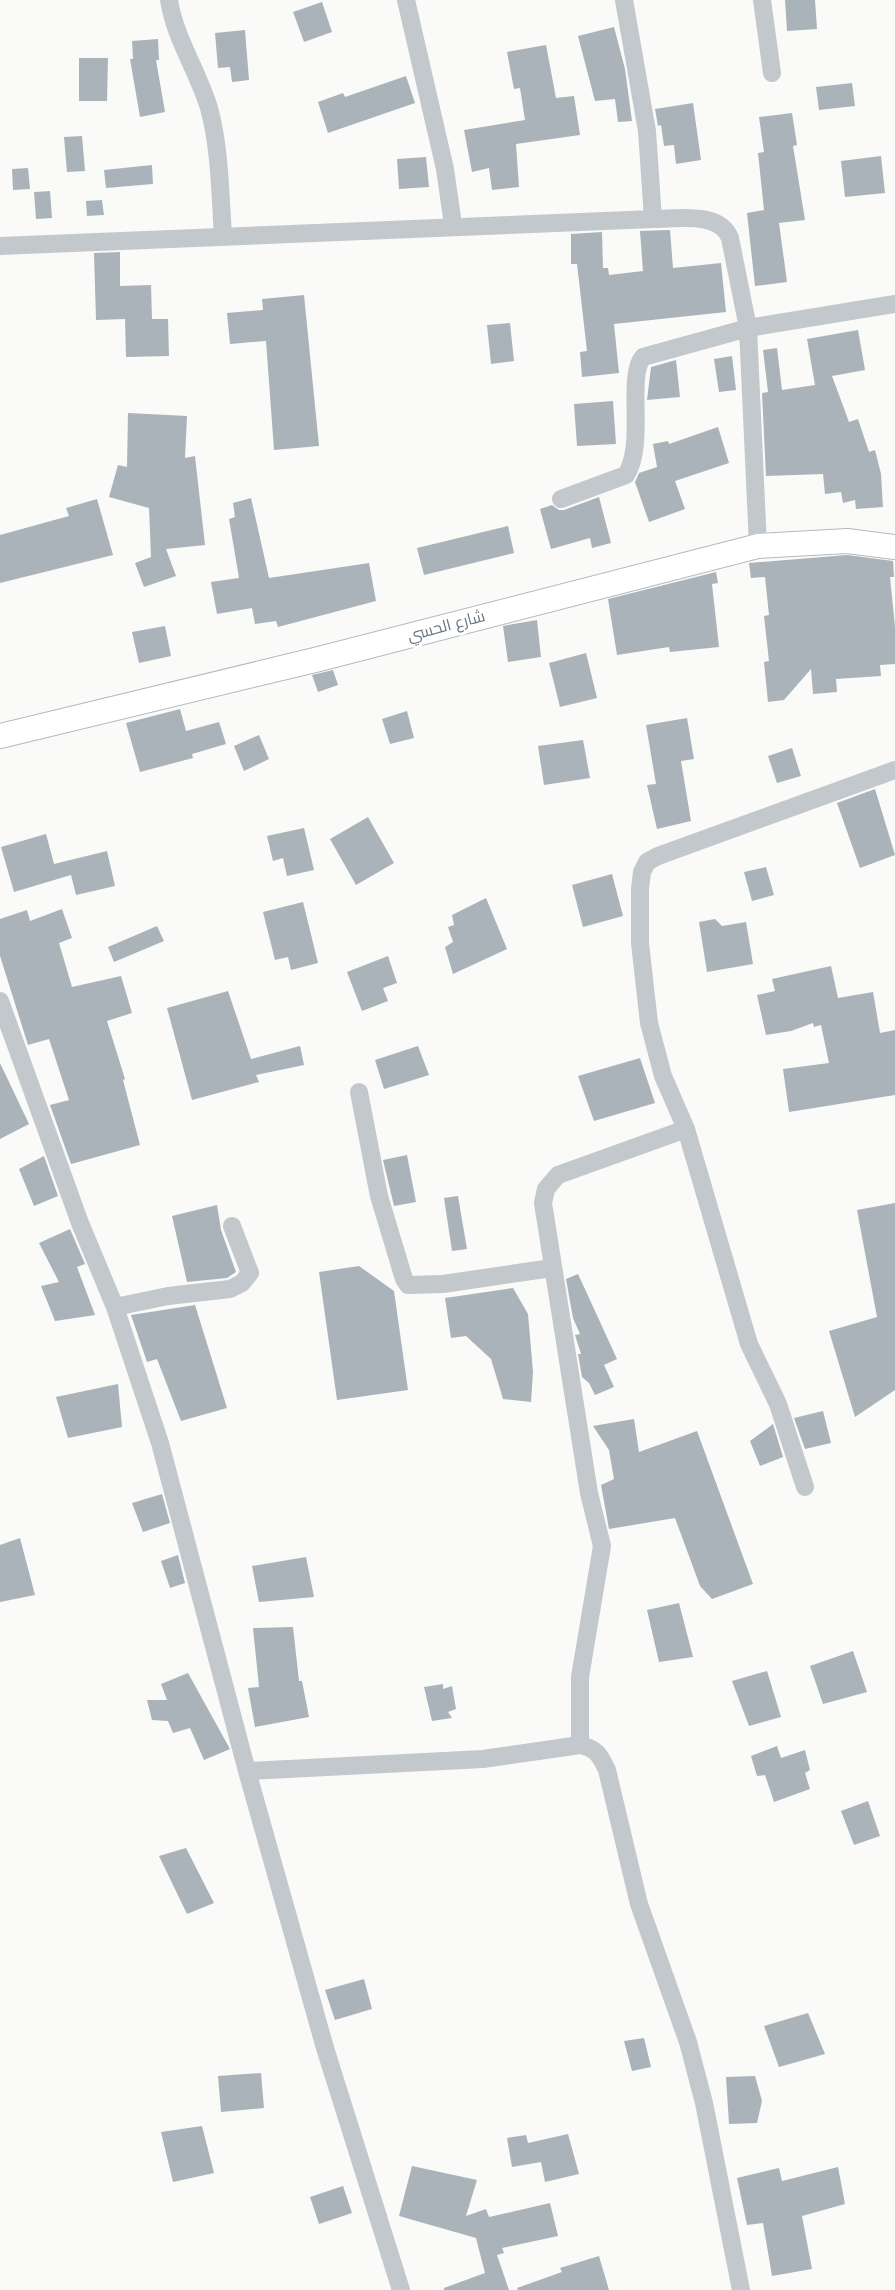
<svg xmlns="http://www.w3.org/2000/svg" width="895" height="2290" viewBox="0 0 895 2290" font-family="'Open Sans',Cairo,sans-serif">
	<rect width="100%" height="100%" fill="#fafaf8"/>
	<!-- building -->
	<path fill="#aab3b9" d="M785 0H815L817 29 787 31Z
		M322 2 332 32 304 42 293 12Z
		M614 27 625 69 632 121 618 122 615 99 595 101 578 36Z
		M245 30 249 80 232 82 230 67 218 68 215 33Z
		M158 39 159 60H156L165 112 140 117 130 59H133L132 41Z
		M546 45 556 98 574 96 580 135 516 144 519 187 492 190 489 168 472 172 464 130 525 120 520 88 514 89 507 52Z
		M79 58H108L107 101H79Z
		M406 76 415 103 328 133 318 102 343 93 345 97Z
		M852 83 855 106 819 110 816 87Z
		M693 103 701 160 676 164 674 145 664 146 661 125 658 126 655 109Z
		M792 113 797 145 793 146 805 220 779 223 787 282 755 286 747 213 764 210 758 153 764 152 759 117Z
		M82 136 85 171 67 172 64 137Z
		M881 156 885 193 845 197 841 161Z
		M426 157 429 187 399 189 397 159Z
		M152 165 153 184 106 188 104 170Z
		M28 168 30 189 13 190 12 169Z
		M50 191 52 218 36 219 34 192Z
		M102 200 104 215 87 216 86 201Z
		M670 230 673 268 721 263 726 312 614 324 619 373 582 377 580 352 587 351 577 264H571V234L602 232 603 268H608L609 275 643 271 640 231Z
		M120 252V286L151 285 152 319H168L169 356 126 357 125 319 96 320 94 253Z
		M304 295 319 446 274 450 266 341 230 344 227 313 263 310 262 299Z
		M510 323 514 361 491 364 487 325Z
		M858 330 865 370 832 376 849 422 858 419 869 452 875 450 881 474 883 507 856 509 855 500 843 503 841 492 825 494 823 474 766 476 762 393 768 392 763 350 777 348 782 390 815 385 807 339Z
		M732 356 736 390 719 392 714 359Z
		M676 360 680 397 647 400 651 367Z
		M613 401 616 444 577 446 574 404Z
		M128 413 187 416 185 458 195 456 205 545 166 549 176 576 144 587 135 563 151 557 149 508 109 497 118 465 127 467Z
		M718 427 729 463 675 481 685 509 649 522 635 482 639 473 657 467 653 444 668 441 669 444Z
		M599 497 611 543 592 548 590 538 551 549 540 509 552 505 559 510H564Z
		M251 498 269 578 369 563 376 601 278 627 276 621 255 624 252 608 217 614 211 582 239 578 229 519 235 517 233 503Z
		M97 499 113 555 0 583V535L69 516 66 508Z
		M508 526 514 553 424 575 417 548Z
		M847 555 893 561 894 577H890L895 627V664L880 665 881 676 836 679 837 692 813 694 811 669 784 700 768 702 764 662 769 661 764 616 769 615 765 577 751 578 749 563Z
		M716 572 718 583 712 584 719 647 670 652 669 647 617 655 608 599Z
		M537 620 541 657 508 662 503 626Z
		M165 626 171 656 139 663 132 632Z
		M586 653 597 698 560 707 549 663Z
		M333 670 338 685 318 692 312 675Z
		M180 709 186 731 219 722 226 744 192 754 193 758 140 772 126 723Z
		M407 711 414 738 390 744 382 719Z
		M687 718 694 759 681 761 691 821 657 829 647 785 656 784 646 725Z
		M259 735 269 759 244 771 234 746Z
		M583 740 590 778 544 785 538 746Z
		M792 748 801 776 777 783 768 756Z
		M875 789 895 855 860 868 837 803Z
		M368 817 394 863 356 885 330 839Z
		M304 828 314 870 287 876 283 858 273 861 267 836Z
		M46 834 54 864 107 851 115 886 76 895 71 875 14 892 1 847Z
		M766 867 774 895 752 901 744 872Z
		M612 874 623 916 583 927 572 885Z
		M486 898 507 949 453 974 445 947 453 942 448 927 454 925 452 915Z
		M303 902 318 963 291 970 288 957 275 960 263 912Z
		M62 909 72 938 59 943 72 987 121 976 132 1013 107 1021 125 1079 123 1080 140 1145 71 1164 50 1105 69 1100 49 1039 28 1045 0 956V919L27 910 30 921Z
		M715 919 722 926 746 922 753 964 707 972 699 922Z
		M157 926 164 941 114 962 108 947Z
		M388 956 397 983 383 988 388 1001 362 1011 347 972Z
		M831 966 838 998 873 992 880 1033 895 1030V1095L789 1112 783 1069 829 1063 821 1025 814 1027 813 1023 791 1031 766 1035 757 995 775 991 772 979Z
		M228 991 251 1059 300 1046 304 1065 256 1075 259 1082 192 1100 167 1008Z
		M418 1046 429 1075 384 1089 375 1060Z
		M640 1058 655 1103 594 1121 578 1076Z
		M0 1063 29 1124 0 1139Z
		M407 1155 416 1202 394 1206 383 1160Z
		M44 1156 58 1196 34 1206 19 1169Z
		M458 1196 467 1249 452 1251 444 1198Z
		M895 1203V1390L855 1417 829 1331 877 1317 857 1210Z
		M217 1205 221 1230 236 1272 227 1278 187 1282 172 1216Z
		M70 1229 85 1264 77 1267 95 1315 55 1321 41 1286 59 1282 39 1243Z
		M359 1266 394 1291 408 1390 337 1400 319 1272Z
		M578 1274 617 1359 604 1365 614 1387 595 1395 589 1383 582 1377 578 1354H581L575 1335 580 1334 573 1318 566 1279Z
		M513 1288 528 1314 533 1372 531 1402 503 1399 491 1359 466 1336 451 1338 445 1298Z
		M195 1305 227 1408 181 1421 157 1359 147 1362 131 1315Z
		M118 1384 122 1427 68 1438 56 1397Z
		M823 1411 831 1443 805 1449 794 1418Z
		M634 1419 639 1452 697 1431 753 1584 712 1599 700 1586 675 1518 609 1529 601 1485 614 1479 609 1450 593 1426Z
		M773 1424 783 1457 760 1466 750 1441Z
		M162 1494 170 1523 143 1532 132 1503Z
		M20 1538 35 1595 0 1602V1545Z
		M178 1555 185 1583 170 1588 161 1561Z
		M306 1557 314 1597 259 1602 252 1566Z
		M679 1603 693 1657 659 1662 647 1610Z
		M293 1627 299 1681H302L309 1717 255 1727 248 1688 259 1687 253 1628Z
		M853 1651 867 1692 823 1704 810 1666Z
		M767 1671 781 1717 749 1726 732 1681Z
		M188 1673 230 1749 204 1760 190 1728 173 1733 168 1721 152 1720 147 1700H167L161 1684Z
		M443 1684V1689L452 1686 456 1709 448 1712 452 1718 432 1721 424 1687Z
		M777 1746 781 1758 805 1750 810 1770 805 1773 810 1789 774 1802 765 1775 757 1776 751 1756Z
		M868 1801 880 1836 854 1845 841 1811Z
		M186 1848 214 1903 187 1914 159 1856Z
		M364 1979 372 2009 335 2020 325 1990Z
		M808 2013 825 2054 779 2067 764 2026Z
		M644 2038 651 2067 632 2071 624 2041Z
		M261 2073 264 2108 221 2112 218 2076Z
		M755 2076 762 2101 757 2123 729 2124 726 2077Z
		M202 2126 214 2173 173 2182 161 2132Z
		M568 2134 579 2174 545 2182 541 2162 512 2167 507 2138 526 2135 528 2143Z
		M412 2166 477 2180 466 2216 486 2209 489 2217 550 2203 558 2236 502 2248 504 2253 497 2255 509 2290H444V2288L485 2273 476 2238 399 2216Z
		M838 2167 845 2204 802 2216 812 2269 772 2276 763 2223 747 2225 737 2178 779 2168 782 2181Z
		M343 2186 352 2213 319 2224 310 2197Z
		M599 2256 609 2290H518L517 2288 562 2272 560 2268Z"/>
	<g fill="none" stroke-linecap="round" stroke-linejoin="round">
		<defs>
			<path id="secondary" d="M0 736 315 660 758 546 847 541 895 547"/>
		</defs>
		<!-- secondary casing -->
		<use href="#secondary" stroke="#b3babf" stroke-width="26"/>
		<!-- street -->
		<path stroke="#c3c8cc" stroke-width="18" d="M169 0C175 39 198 71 209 108 220 148 220 193 223 235
			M406 0 445 169 453 225
			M624 0 647 131 653 219
			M762 0 772 73
			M0 246 653 219C677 219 719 211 730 238L748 328 758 546
			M561 499 626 475C646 444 626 377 643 357L748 328 895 304
			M0 1001 80 1223 115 1307 160 1443 247 1771 325 2048 401 2290
			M359 1092 379 1196 404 1279 408 1285 443 1284 552 1268
			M115 1307 168 1296 230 1289 242 1283 250 1273 232 1226
			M805 1487 778 1404 749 1344 686 1129 663 1076 649 1023 640 943V889L642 872 647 862 658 856 895 770
			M580 1745V1677L602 1546 589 1493 543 1203 546 1189 558 1175 686 1129
			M247 1771 483 1759 580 1745C596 1748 600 1755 607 1770L639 1904 688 2042 704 2103 741 2290"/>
		<!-- secondary -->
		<use href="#secondary" stroke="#fff" stroke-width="24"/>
	</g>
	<g text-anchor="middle" stroke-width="6" stroke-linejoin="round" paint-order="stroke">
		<!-- street labels -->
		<g font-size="16" fill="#657683" stroke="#fff">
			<text transform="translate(446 625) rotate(-15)" y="6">شارع الحسي</text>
		</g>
	</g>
</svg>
